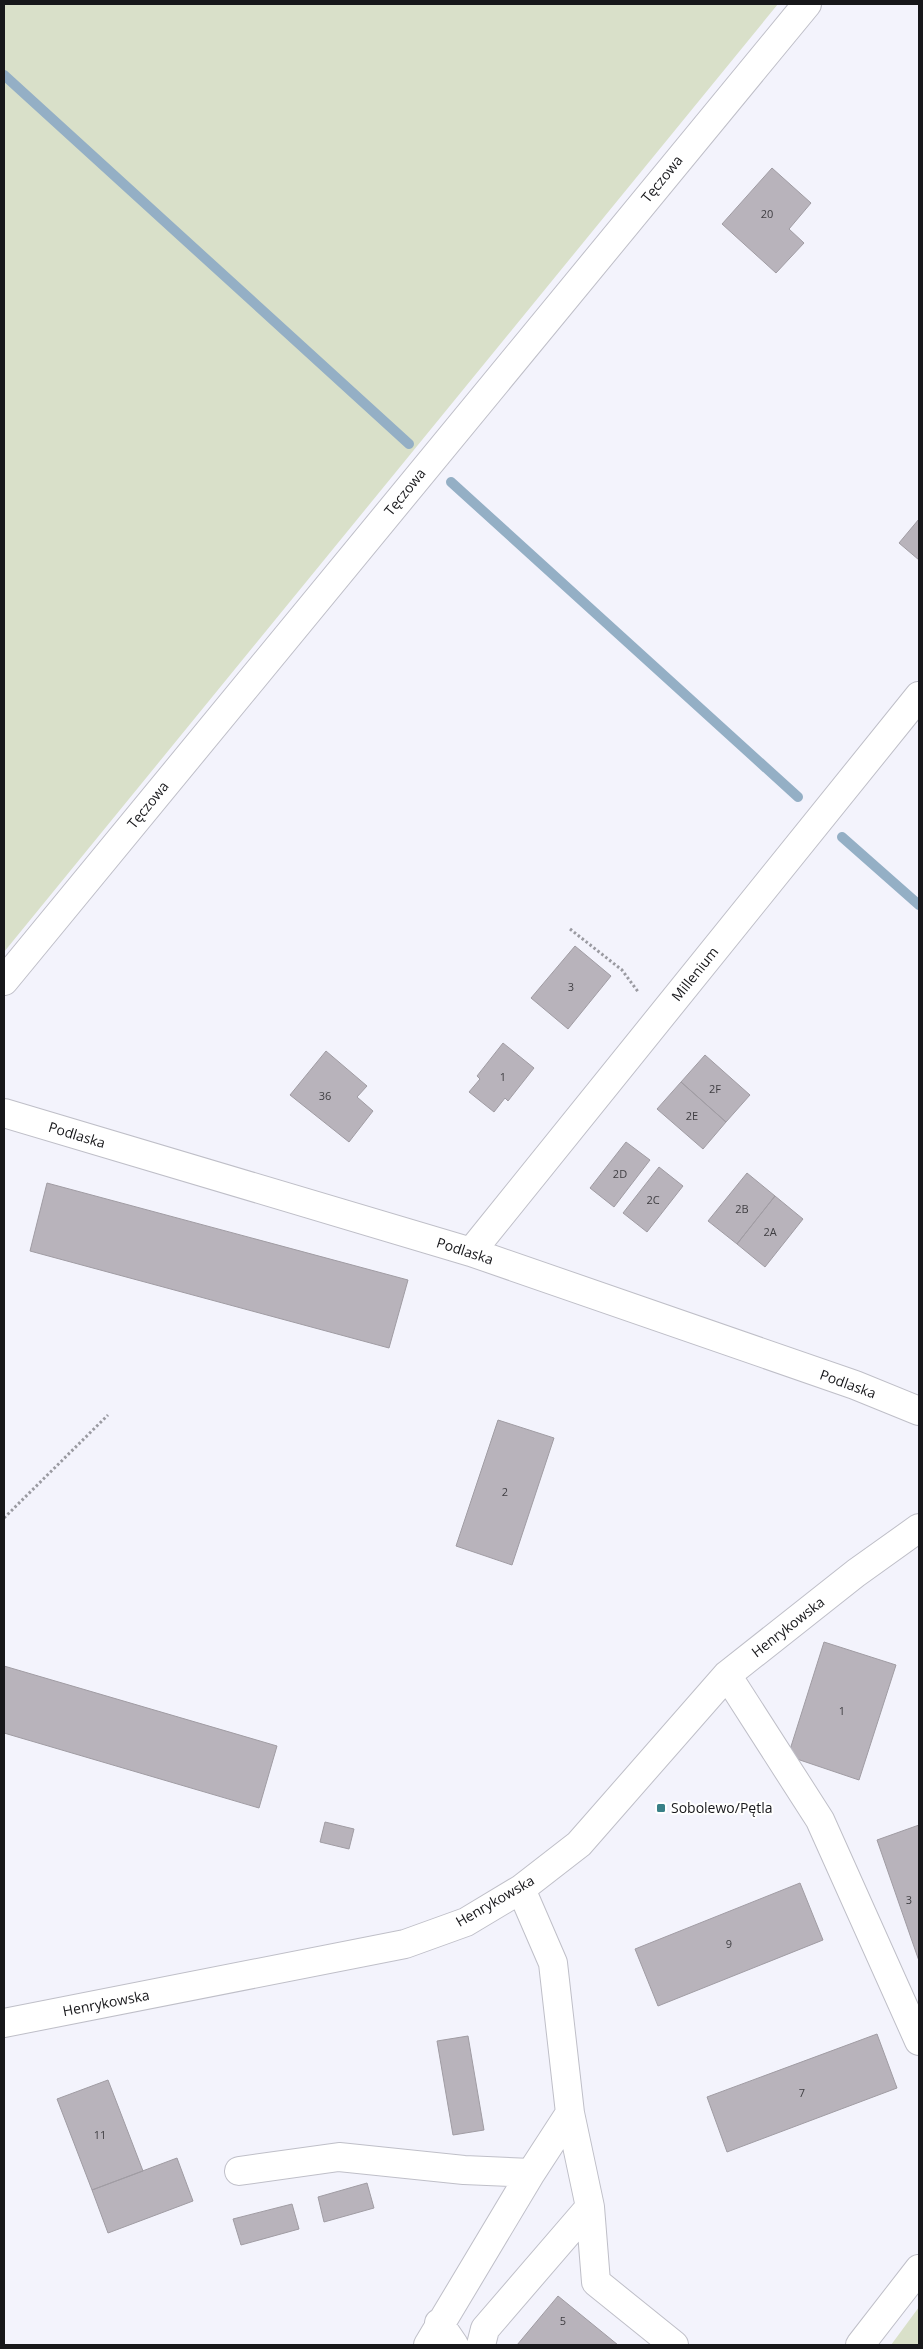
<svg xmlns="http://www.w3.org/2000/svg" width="923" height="2349" viewBox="0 0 923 2349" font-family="'Open Sans',sans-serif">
	<rect width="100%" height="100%" fill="#f3f3fc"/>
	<!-- green -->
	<path fill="#d9e0c9" d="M4 4H778L4 952Z
		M919 2307V2345H891Z"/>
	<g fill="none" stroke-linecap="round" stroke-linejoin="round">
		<!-- stream -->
		<path stroke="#94afc5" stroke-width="10" d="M4 75 409 444
			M451 482 798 797
			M842 837 919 905"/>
	</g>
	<!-- building -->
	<path fill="#b8b3bb" stroke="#a09ca3" d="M772 168 811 203 789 229 804 243 776 273 722 224Z
		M919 519V560L899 543Z
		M575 946 611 976 568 1029 531 998Z
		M503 1043 534 1068 508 1101 505 1098 494 1112 469 1092 480 1079 477 1076Z
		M326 1051 367 1086 357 1097 373 1111 349 1142 290 1095Z
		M705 1055 750 1095 726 1122 681 1082Z
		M681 1082 726 1122 703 1149 657 1109Z
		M626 1142 650 1160 614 1207 590 1188Z
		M659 1167 683 1186 647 1232 623 1213Z
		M747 1173 775 1196 737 1244 708 1221Z
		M47 1183 408 1280 389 1348 30 1251Z
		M775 1196 803 1219 765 1267 737 1244Z
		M498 1420 554 1438 512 1565 456 1546Z
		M824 1642 896 1665 859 1780 788 1756Z
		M4 1666 277 1746 259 1808 4 1733Z
		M325 1822 354 1829 349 1849 320 1842Z
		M919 1825V1961L877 1840Z
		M800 1883 823 1940 658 2006 635 1949Z
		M877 2034 897 2088 727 2152 707 2097Z
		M468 2036 484 2130 453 2135 437 2041Z
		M108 2080 143 2171 92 2190 57 2099Z
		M177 2158 193 2201 108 2233 92 2190Z
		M367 2183 374 2208 324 2222 318 2197Z
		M292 2204 299 2229 241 2245 233 2219Z
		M558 2296 618 2345H517Z"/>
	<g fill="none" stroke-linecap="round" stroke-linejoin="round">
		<defs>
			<path id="minor" d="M4 981 807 4
				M4 1113 471 1252 855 1385 919 1411
				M471 1252 919 696
				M727 1675 820 1820 919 2041
				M521 1889 553 1963 570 2113 590 2207
				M4 2023 405 1944 466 1922 521 1889 579 1844 727 1675 856 1573 919 1528
				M239 2171 339 2157 464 2170 531 2173
				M439 2323 454 2345
				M428 2345 531 2173 570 2113
				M481 2345 485 2329 590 2207 596 2282 674 2345
				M860 2345 919 2269"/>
		</defs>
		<!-- minor casing -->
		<use href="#minor" stroke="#bfbfc8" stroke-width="30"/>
		<!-- path -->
		<path stroke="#9a9aa1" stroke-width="3" stroke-dasharray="2.5 2.5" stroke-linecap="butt" d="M570 929 622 970 639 993
			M4 1518 108 1415"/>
		<!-- minor -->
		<use href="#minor" stroke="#fff" stroke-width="28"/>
	</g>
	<!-- markers -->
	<rect fill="#388087" stroke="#fff" stroke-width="2" x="656" y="1803" width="10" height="10" rx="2.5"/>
	<g text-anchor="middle" stroke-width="4" stroke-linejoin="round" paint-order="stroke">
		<!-- number labels -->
		<g font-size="11" fill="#3f3e42">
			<text x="767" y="218">20</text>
			<text x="571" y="991">3</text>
			<text x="503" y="1081">1</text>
			<text x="715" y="1093">2F</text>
			<text x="325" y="1100">36</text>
			<text x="692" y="1120">2E</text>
			<text x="620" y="1178">2D</text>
			<text x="653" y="1204">2C</text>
			<text x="742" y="1213">2B</text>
			<text x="770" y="1236">2A</text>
			<text x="505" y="1496">2</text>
			<text x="842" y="1715">1</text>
			<text x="909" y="1904">3</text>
			<text x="729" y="1948">9</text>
			<text x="802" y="2097">7</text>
			<text x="100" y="2139">11</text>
			<text x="563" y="2325">5</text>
		</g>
		<!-- street labels -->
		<g font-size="14" fill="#17171a" stroke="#fff">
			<text transform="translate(662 179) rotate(-51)" y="5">Tęczowa</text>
			<text transform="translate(405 492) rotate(-51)" y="5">Tęczowa</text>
			<text transform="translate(148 805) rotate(-51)" y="5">Tęczowa</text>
			<text transform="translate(695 974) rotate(-51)" y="5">Millenium</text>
			<text transform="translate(77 1135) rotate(17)" y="5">Podlaska</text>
			<text transform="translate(465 1251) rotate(18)" y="5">Podlaska</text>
			<text transform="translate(848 1384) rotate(20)" y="5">Podlaska</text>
			<text transform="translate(788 1627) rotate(-38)" y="5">Henrykowska</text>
			<text transform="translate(495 1901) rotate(-30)" y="5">Henrykowska</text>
			<text transform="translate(106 2003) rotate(-11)" y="5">Henrykowska</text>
		</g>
		<!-- poi labels -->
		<g font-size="14" fill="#17171a" stroke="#fff" text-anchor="start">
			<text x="671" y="1813">Sobolewo/Pętla</text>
		</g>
	</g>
	<!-- border -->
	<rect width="923" height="2349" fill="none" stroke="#17171a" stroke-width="10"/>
</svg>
